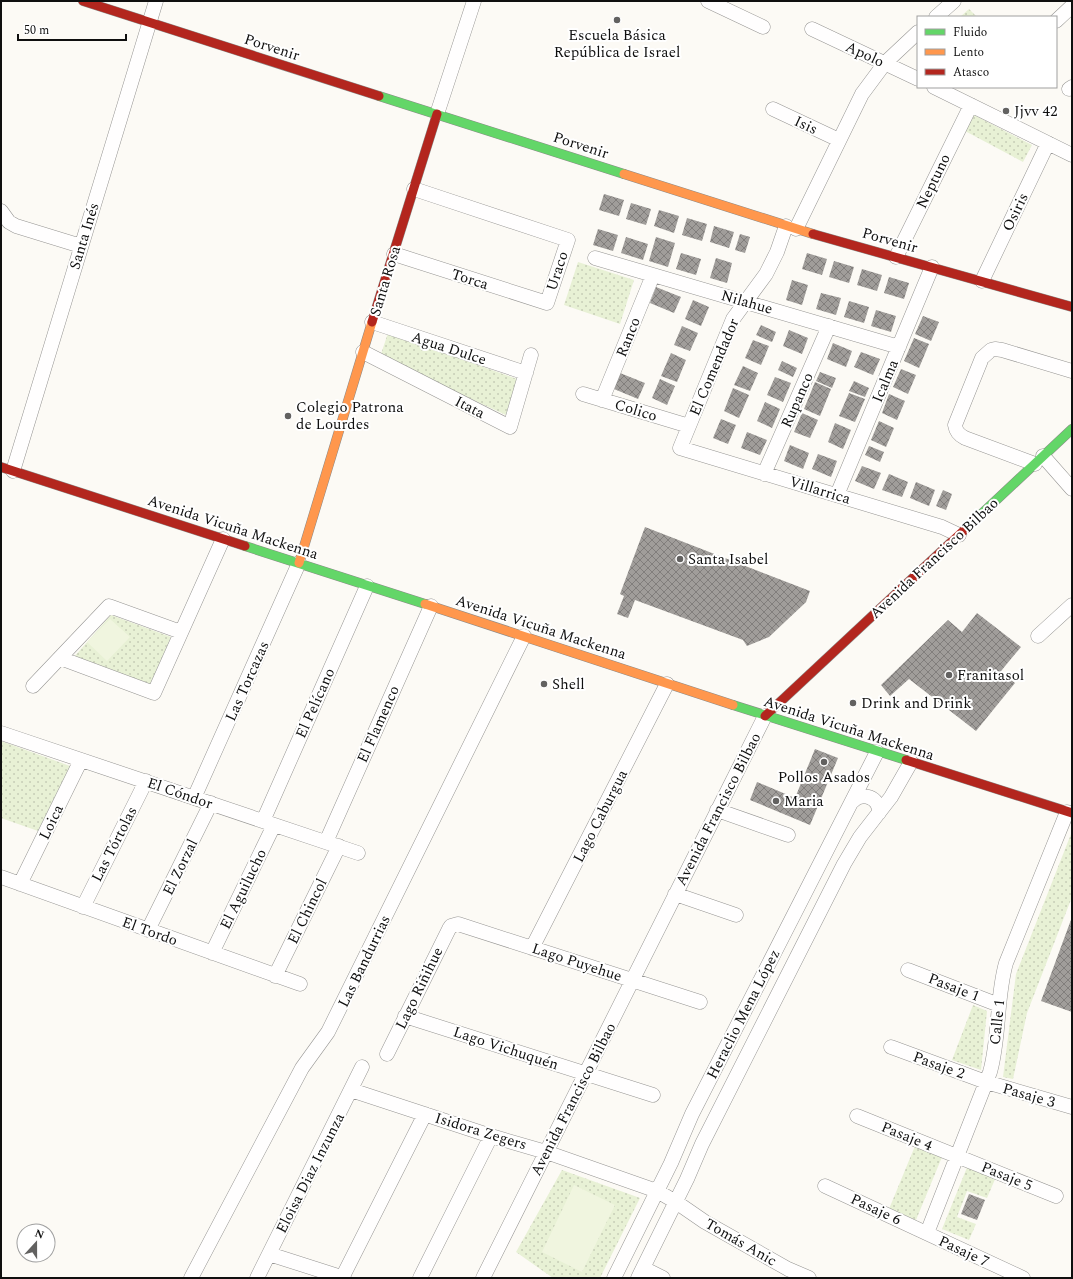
<svg xmlns="http://www.w3.org/2000/svg" width="1073" height="1279" viewBox="0 0 1073 1279" font-family="Spectral,serif">
	<defs>
		<pattern id="green-dots" width="8" height="8" patternUnits="userSpaceOnUse"><rect width="8" height="8" fill="#e8f1d5"/><path d="M2 2h.1M6 6h.1" fill="none" stroke="#c6cdb6" stroke-width="1.8" stroke-linecap="round"/></pattern>
		<pattern id="building-cross-hatch" width="8" height="8" patternUnits="userSpaceOnUse"><rect width="8" height="8" fill="#a09d9a"/><path d="M0 0l8 8M0 8l8-8" fill="none" stroke="#817e7c"/></pattern>
	</defs>
	<rect width="100%" height="100%" fill="#fcfaf5"/>
	<!-- green -->
	<path fill="url(#green-dots)" d="M969 9 977 17H960Z
		M974 115 1032 145 1023 162 965 131Z
		M578 262 634 280 620 324 564 305Z
		M388 333 517 379 506 415 380 357Z
		M111 615 171 637 150 685 73 658Z
		M1 741 70 766 38 831 1 818Z
		M1071 834 1072 835V897L1027 1013 1013 1079 1003 1077 1016 974Z
		M973 1005 987 1011 981 1070 952 1060Z
		M915 1146 942 1157 916 1220 889 1209Z
		M968 1165 996 1177 987 1198 967 1191 957 1217 976 1224 969 1240 942 1229Z
		M562 1170 640 1198 600 1278H553L516 1252Z"/>
	<!-- pitch -->
	<path fill="#f0f5df" d="M110 619 130 637 107 661 87 642Z
		M574 1185 615 1205 582 1272 542 1252Z"/>
	<!-- building -->
	<path fill="url(#building-cross-hatch)" d="M604 194 624 200 619 216 599 210Z
		M631 203 651 209 646 225 626 219Z
		M659 210 679 216 674 233 654 226Z
		M687 218 707 224 702 241 682 235Z
		M714 226 734 232 729 248 710 242Z
		M598 229 618 235 613 251 593 245Z
		M740 234 750 237 745 253 735 250Z
		M626 237 648 244 643 260 621 253Z
		M656 237 675 243 668 267 649 261Z
		M681 253 701 259 696 275 676 269Z
		M807 253 827 259 822 275 802 269Z
		M716 258 732 263 727 283 710 278Z
		M834 261 854 267 849 283 829 277Z
		M862 269 882 275 877 291 857 285Z
		M889 277 909 283 904 299 884 293Z
		M792 280 808 285 802 305 786 300Z
		M656 287 681 297 674 313 650 303Z
		M821 293 841 298 836 315 816 309Z
		M693 300 709 307 701 326 685 319Z
		M849 301 869 307 864 323 844 317Z
		M876 310 896 316 891 332 871 326Z
		M923 316 939 322 931 341 915 334Z
		M761 325 776 332 772 342 756 335Z
		M682 326 698 333 690 351 674 345Z
		M789 330 808 338 802 354 783 346Z
		M914 338 929 344 919 368 904 361Z
		M753 340 769 346 761 365 745 358Z
		M833 343 852 351 846 367 827 359Z
		M861 352 880 359 873 375 854 367Z
		M671 353 686 360 677 382 661 376Z
		M782 361 797 368 793 377 778 370Z
		M743 366 758 373 750 391 734 385Z
		M901 369 916 375 908 394 893 387Z
		M820 372 836 378 832 388 816 381Z
		M620 373 645 383 638 399 614 389Z
		M775 377 791 383 783 402 767 395Z
		M660 379 675 386 667 405 652 398Z
		M854 381 869 388 865 397 849 391Z
		M815 382 831 389 820 416 804 409Z
		M733 388 749 395 739 418 724 411Z
		M849 393 865 399 855 422 839 416Z
		M889 394 905 401 897 420 882 413Z
		M765 402 780 409 772 428 757 421Z
		M802 413 818 420 810 438 794 432Z
		M721 419 736 425 728 444 713 438Z
		M879 421 894 428 886 447 871 440Z
		M835 423 851 430 843 449 828 442Z
		M747 432 767 440 760 455 741 448Z
		M790 445 809 453 803 469 784 461Z
		M869 446 884 452 880 462 865 455Z
		M818 454 837 461 831 477 812 469Z
		M862 466 881 473 874 489 855 481Z
		M889 474 908 482 902 497 882 490Z
		M916 482 935 490 929 506 910 498Z
		M943 490 952 494 946 510 936 506Z
		M645 527 810 591 806 602 769 637 747 646 743 640 635 600 628 618 617 614 624 596 620 594Z
		M977 613 1021 647 1001 671 1015 683 976 731 909 679 890 696 881 685 948 620 962 632Z
		M815 749 838 758 810 825 750 800 757 782 795 798Z
		M1072 917V1012L1041 1001Z
		M969 1194 985 1200 977 1220 961 1214Z"/>
	<g fill="none" stroke-linecap="round" stroke-linejoin="round">
		<defs>
			<path id="street" d="M708 1 763 27
				M936 17 954 1
				M1056 21 1072 6
				M812 29 918 79
				M934 87 1072 155
				M1069 89 1072 87
				M773 109 839 140
				M437 114 474 1
				M1 211 9 222 16 226 81 246
				M786 226 777 252 766 274 733 319 680 448 942 527 959 535
				M796 229 862 94 885 63 918 32
				M394 254 547 303 568 240 414 189
				M896 257 971 105
				M595 258 899 347
				M982 281 1048 143
				M372 322 526 373
				M363 352 510 427 531 355
				M583 394 689 426
				M602 400 653 275
				M1043 456 1072 489
				M1035 464 965 438C959 435 956 432 955 425L982 358 991 350 995 349 1002 350 1072 371
				M13 471 156 1
				M764 474 829 326
				M837 495 932 267
				M1038 636 1072 605
				M60 658 154 693 223 539
				M33 686 109 606 181 632
				M1 733 358 853
				M194 798 299 563
				M852 802C862 791 880 797 879 813
				M717 810 788 835
				M263 821 367 586
				M326 842 431 606
				M1 877 300 984
				M20 884 81 760
				M675 894 736 915
				M83 907 146 781
				M148 930 211 803
				M532 948 667 684
				M212 953 274 825
				M908 970 999 1005
				M275 976 339 846
				M405 1016 653 1095
				M891 1047 986 1082 1072 1107
				M387 1054 449 929 451 926 458 924 700 1002
				M351 1090 491 1136 546 1152 657 1191 676 1202 705 1222 788 1269 809 1278
				M857 1116 1056 1196
				M825 1186 1023 1278
				M927 1233 990 1072C1000 1037 996 998 1006 963L1067 812
				M269 1254 344 1278
				M643 1268 663 1278
				M191 1278 302 1068 328 1032 524 636
				M257 1278 362 1067
				M342 1278 425 1114
				M420 1278 491 1136
				M483 1278 765 716
				M614 1278 671 1163 692 1114 877 752
				M638 1278 687 1179 702 1144 844 864 860 837 891 797 911 762"/>
			<path id="fast" d="M379 96 624 174
				M975 520 1072 429
				M245 546 425 604
				M733 705 906 760"/>
			<path id="slow" d="M624 174 813 234
				M299 563 372 322
				M425 604 733 705"/>
			<path id="jam" d="M83 1 379 96
				M813 234 1072 307
				M372 322 437 114
				M1 467 245 546
				M765 716 975 520
				M906 760 1072 813"/>
		</defs>
		<!-- street casing -->
		<use href="#street" stroke="#969593" stroke-width="15"/>
		<!-- fast casing -->
		<use href="#fast" stroke="#8c8b89" stroke-width="10"/>
		<!-- slow casing -->
		<use href="#slow" stroke="#8c8b89" stroke-width="10"/>
		<!-- jam casing -->
		<use href="#jam" stroke="#8c8b89" stroke-width="10"/>
		<!-- street -->
		<use href="#street" stroke="#fffefe" stroke-width="14"/>
		<!-- fast -->
		<use href="#fast" stroke="#63d668" stroke-width="9"/>
		<!-- slow -->
		<use href="#slow" stroke="#ff974d" stroke-width="9"/>
		<!-- jam -->
		<use href="#jam" stroke="#b3261e" stroke-width="9"/>
	</g>
	<!-- markers -->
	<g fill="#626160" stroke="#fff" stroke-width="1.5">
		<circle cx="617" cy="20" r="4"/>
		<circle cx="1006" cy="111" r="4"/>
		<circle cx="288" cy="416" r="4"/>
		<circle cx="680" cy="559" r="4"/>
		<circle cx="949" cy="675" r="4"/>
		<circle cx="544" cy="684" r="4"/>
		<circle cx="853" cy="703" r="4"/>
		<circle cx="824" cy="762" r="4"/>
		<circle cx="776" cy="801" r="4"/>
	</g>
	<g text-anchor="middle" stroke-width="4" stroke-linejoin="round" paint-order="stroke">
		<!-- poi labels -->
		<g font-size="15" fill="#0f0f0f" stroke="#fff" text-anchor="start">
			<text x="617" y="40" text-anchor="middle">Escuela Básica<tspan x="617" dy="17">República de Israel</tspan></text>
			<text x="1014" y="116">Jjvv 42</text>
			<text x="296" y="412">Colegio Patrona<tspan x="296" dy="17">de Lourdes</tspan></text>
			<text x="688" y="564">Santa Isabel</text>
			<text x="957" y="680">Franitasol</text>
			<text x="552" y="689">Shell</text>
			<text x="861" y="708">Drink and Drink</text>
			<text x="824" y="782" text-anchor="middle">Pollos Asados</text>
			<text x="784" y="806">Maria</text>
		</g>
		<!-- street labels -->
		<g font-size="15" fill="#0f0f0f" stroke="#fff">
			<text transform="translate(272 47) rotate(18)" y="5">Porvenir</text>
			<text transform="translate(865 54) rotate(25)" y="5">Apolo</text>
			<text transform="translate(806 125) rotate(25)" y="5">Isis</text>
			<text transform="translate(581 145) rotate(18)" y="5">Porvenir</text>
			<text transform="translate(933 181) rotate(-64)" y="5">Neptuno</text>
			<text transform="translate(1015 212) rotate(-64)" y="5">Osiris</text>
			<text transform="translate(84 236) rotate(-73)" y="5">Santa Inés</text>
			<text transform="translate(890 240) rotate(16)" y="5">Porvenir</text>
			<text transform="translate(557 271) rotate(-72)" y="5">Uraco</text>
			<text transform="translate(470 279) rotate(18)" y="5">Torca</text>
			<text transform="translate(385 281) rotate(-73)" y="5">Santa Rosa</text>
			<text transform="translate(747 302) rotate(16)" y="5">Nilahue</text>
			<text transform="translate(628 337) rotate(-68)" y="5">Ranco</text>
			<text transform="translate(449 348) rotate(18)" y="5">Agua Dulce</text>
			<text transform="translate(714 367) rotate(-67)" y="5">El Comendador</text>
			<text transform="translate(885 381) rotate(-67)" y="5">Icalma</text>
			<text transform="translate(797 400) rotate(-66)" y="5">Rupanco</text>
			<text transform="translate(470 407) rotate(27)" y="5">Itata</text>
			<text transform="translate(636 410) rotate(17)" y="5">Colico</text>
			<text transform="translate(820 490) rotate(17)" y="5">Villarrica</text>
			<text transform="translate(233 527) rotate(18)" y="5">Avenida Vicuña Mackenna</text>
			<text transform="translate(934 558) rotate(-43)" y="5">Avenida Francisco Bilbao</text>
			<text transform="translate(541 627) rotate(18)" y="5">Avenida Vicuña Mackenna</text>
			<text transform="translate(247 681) rotate(-66)" y="5">Las Torcazas</text>
			<text transform="translate(315 703) rotate(-66)" y="5">El Pelícano</text>
			<text transform="translate(378 724) rotate(-66)" y="5">El Flamenco</text>
			<text transform="translate(849 728) rotate(18)" y="5">Avenida Vicuña Mackenna</text>
			<text transform="translate(180 793) rotate(19)" y="5">El Cóndor</text>
			<text transform="translate(718 809) rotate(-63)" y="5">Avenida Francisco Bilbao</text>
			<text transform="translate(600 816) rotate(-63)" y="5">Lago Caburgua</text>
			<text transform="translate(51 822) rotate(-64)" y="5">Loica</text>
			<text transform="translate(114 844) rotate(-63)" y="5">Las Tórtolas</text>
			<text transform="translate(180 867) rotate(-64)" y="5">El Zorzal</text>
			<text transform="translate(243 889) rotate(-64)" y="5">El Aguilucho</text>
			<text transform="translate(307 911) rotate(-64)" y="5">El Chincol</text>
			<text transform="translate(150 931) rotate(20)" y="5">El Tordo</text>
			<text transform="translate(364 961) rotate(-64)" y="5">Las Bandurrias</text>
			<text transform="translate(577 962) rotate(18)" y="5">Lago Puyehue</text>
			<text transform="translate(954 987) rotate(21)" y="5">Pasaje 1</text>
			<text transform="translate(419 988) rotate(-64)" y="5">Lago Riñihue</text>
			<text transform="translate(743 1014) rotate(-63)" y="5">Heraclio Mena López</text>
			<text transform="translate(997 1022) rotate(-84)" y="5">Calle 1</text>
			<text transform="translate(506 1048) rotate(18)" y="5">Lago Vichuquén</text>
			<text transform="translate(939 1065) rotate(20)" y="5">Pasaje 2</text>
			<text transform="translate(1029 1095) rotate(16)" y="5">Pasaje 3</text>
			<text transform="translate(573 1099) rotate(-63)" y="5">Avenida Francisco Bilbao</text>
			<text transform="translate(481 1131) rotate(17)" y="5">Isidora Zegers</text>
			<text transform="translate(907 1136) rotate(22)" y="5">Pasaje 4</text>
			<text transform="translate(310 1173) rotate(-63)" y="5">Eloisa Diaz Inzunza</text>
			<text transform="translate(1007 1176) rotate(22)" y="5">Pasaje 5</text>
			<text transform="translate(876 1209) rotate(25)" y="5">Pasaje 6</text>
			<text transform="translate(741 1242) rotate(30)" y="5">Tomás Anic</text>
			<text transform="translate(964 1251) rotate(25)" y="5">Pasaje 7</text>
		</g>
	</g>
	<!-- border -->
	<rect width="1073" height="1279" fill="none" stroke="#0f0f0f" stroke-width="4"/>
	<!-- legend -->
	<rect x="917" y="16" width="140" height="72" fill="#ffffff" stroke="#9f9f9f"/>
	<rect x="925" y="29" width="20" height="6" fill="#63d668" stroke="#9f9f9f"/>
	<text x="953" y="36" font-size="12" fill="#0f0f0f">Fluido</text>
	<rect x="925" y="49" width="20" height="6" fill="#ff974d" stroke="#9f9f9f"/>
	<text x="953" y="56" font-size="12" fill="#0f0f0f">Lento</text>
	<rect x="925" y="69" width="20" height="6" fill="#b3261e" stroke="#9f9f9f"/>
	<text x="953" y="76" font-size="12" fill="#0f0f0f">Atasco</text>
	<!-- north arrow -->
	<g transform="translate(36 1243) rotate(21)"><circle r="19" fill="#ffffff" stroke="#9f9f9f"/>
	<path d="M0-3L7 15L0 10L-7 15Z" fill="#626160"/>
	<text y="-6" font-size="11" font-weight="bold" text-anchor="middle" fill="#0f0f0f">N</text>
	</g>
	<!-- scale -->
	<path d="M18 34v6h108v-6" fill="none" stroke="#0f0f0f" stroke-width="2"/>
	<text x="24" y="34" font-size="12" fill="#0f0f0f" stroke="#ffffff" stroke-width="3" paint-order="stroke">50 m</text>
</svg>
